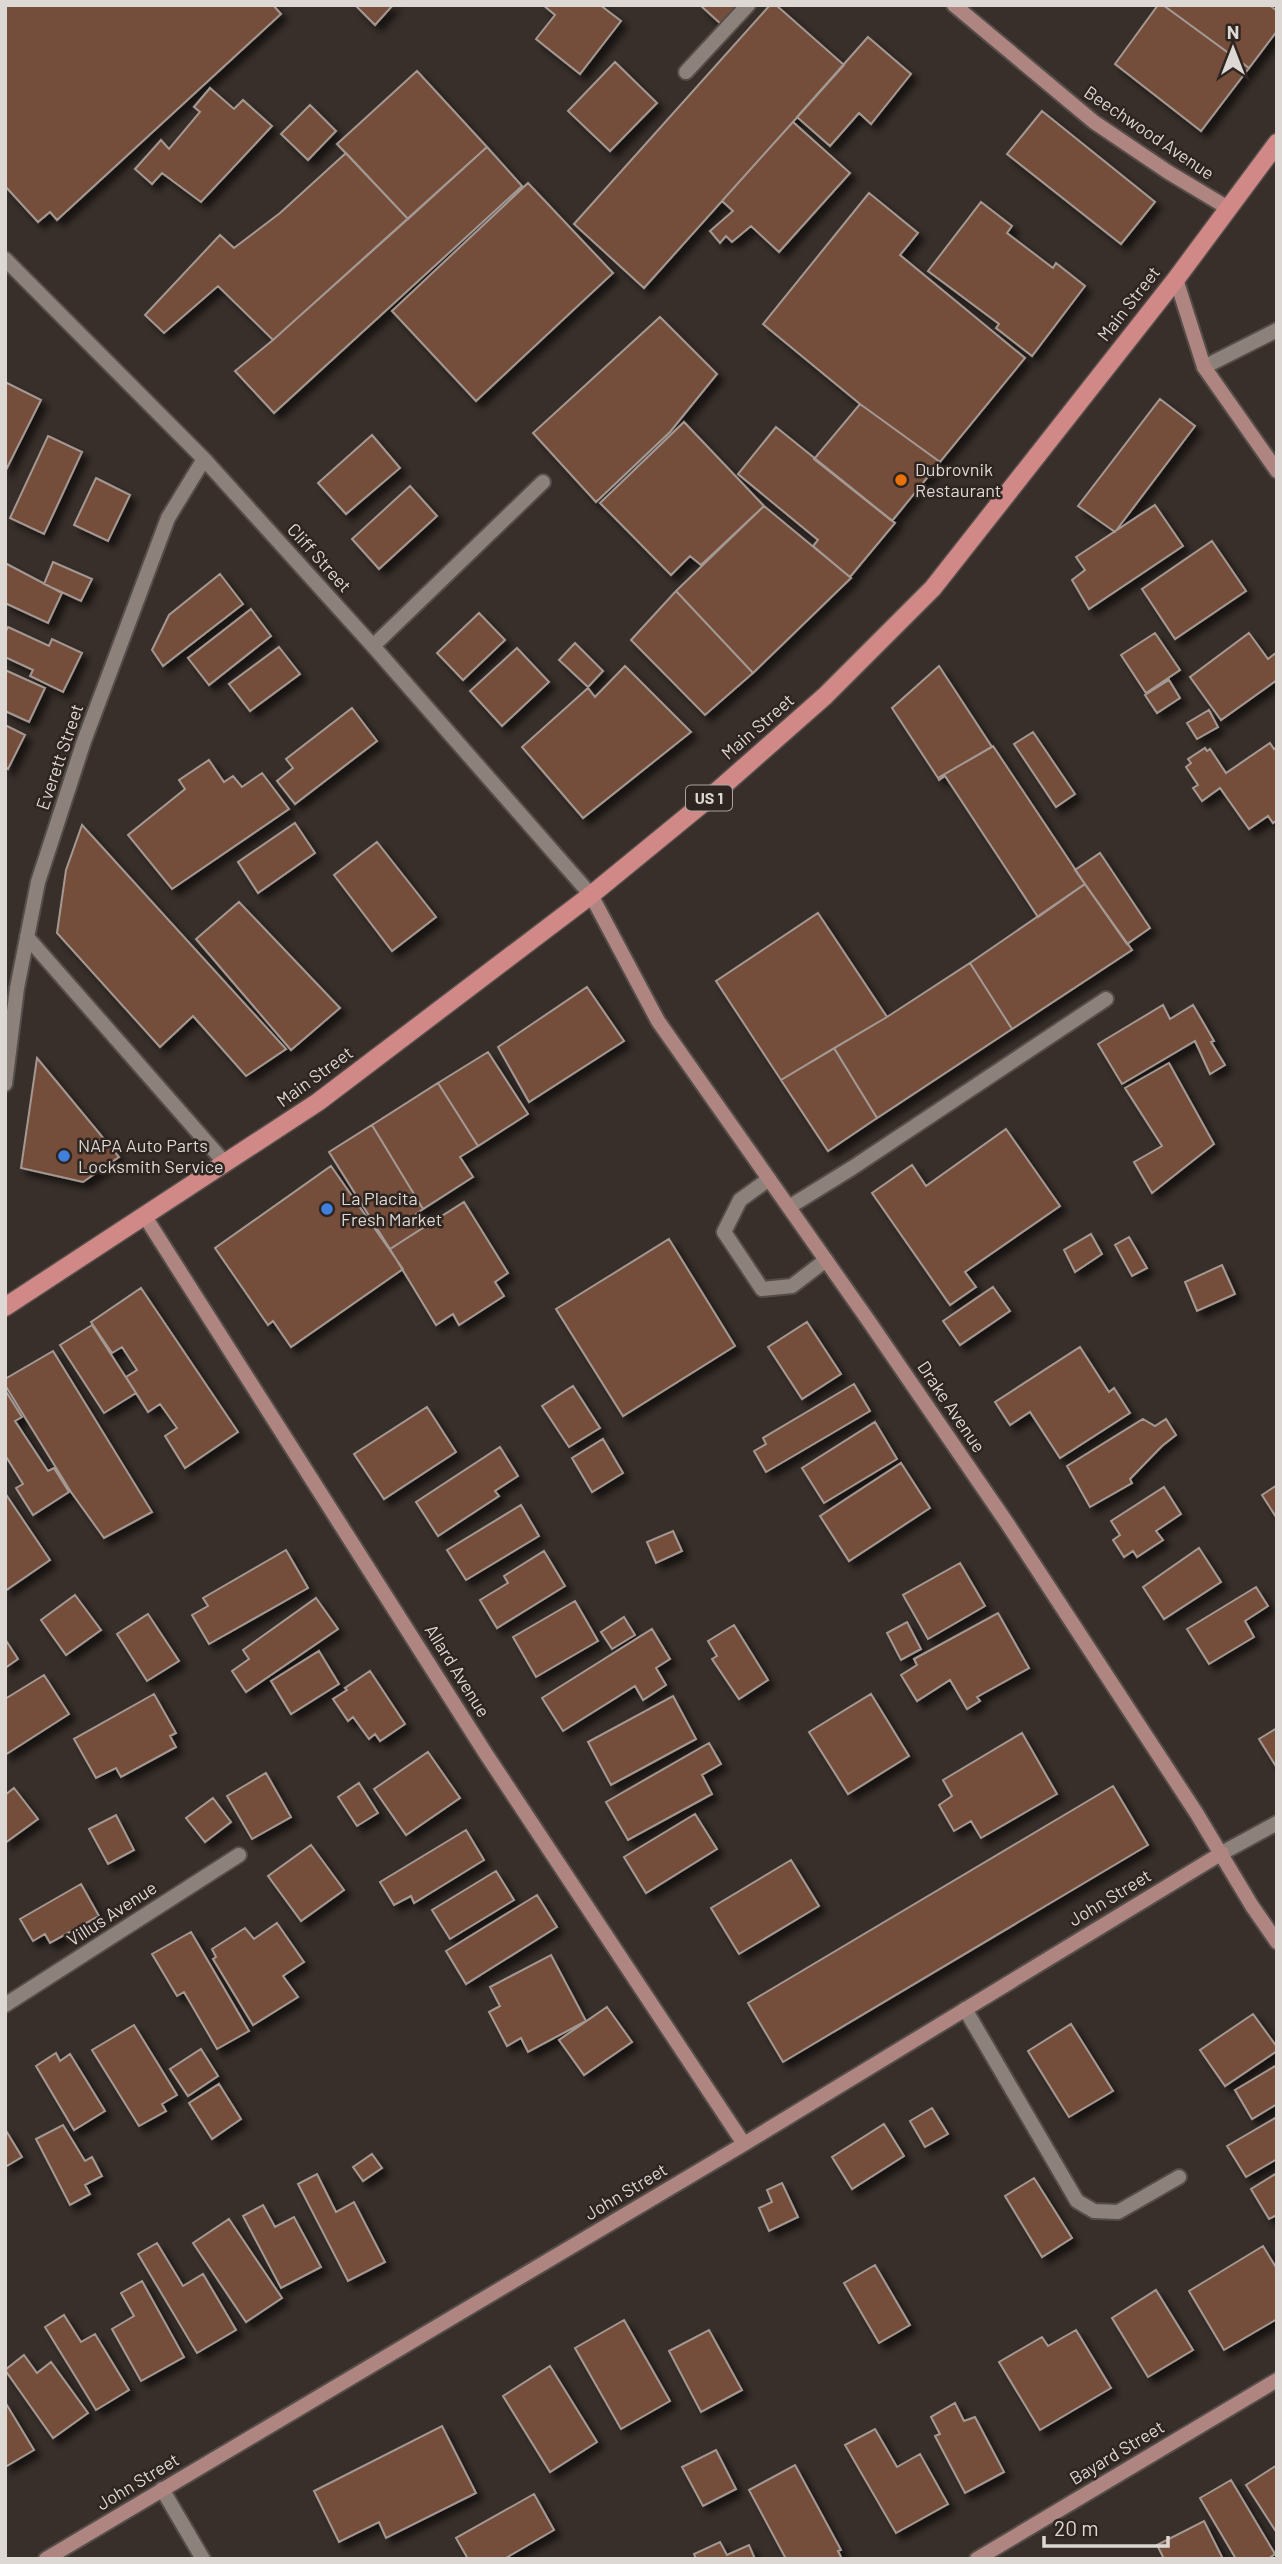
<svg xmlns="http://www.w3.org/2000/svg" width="1282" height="2564" viewBox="0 0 1282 2564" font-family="Barlow,sans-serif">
	<defs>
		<filter id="shadow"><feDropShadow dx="6" dy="6" stdDeviation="3.5" flood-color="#0009"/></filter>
	</defs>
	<rect width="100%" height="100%" fill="#382f2a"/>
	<!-- building -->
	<path fill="#744e3b" stroke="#a49893" stroke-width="2" filter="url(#shadow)" d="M5 5H273L281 14 57 220 50 212 38 222 5 186Z
		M355 5H393L375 25Z
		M543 5H600L621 21 580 74 536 39 555 15Z
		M700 5H739L722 25Z
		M770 5H776L844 65 644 288 574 224Z
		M1158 5H1163L1249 68 1201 131 1115 64Z
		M1163 5H1269L1277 11V31L1249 68Z
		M868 37 911 74 871 124 859 113 830 146 797 117Z
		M615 62 657 103 610 151 568 111Z
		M417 71 487 147 408 219 337 144Z
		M210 88 234 109 243 100 272 126 201 202 162 173 152 184 135 169 161 140 169 149 200 112 194 107Z
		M310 105 336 131 308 160 281 134Z
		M1042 111 1155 202 1121 244 1007 154Z
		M793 122 850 173 779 252 751 226 732 242 726 236 720 243 710 231 733 211 722 201Z
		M487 147 522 186 274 413 235 371 273 340Z
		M346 153 408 219 273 340 218 286 164 333 145 315 220 235 234 248 280 213Z
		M528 183 613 273 476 401 392 311Z
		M869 193 918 233 900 255 1025 358 940 462 860 404 763 324Z
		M981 202 1012 226 1007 233 1053 268 1056 263 1085 286 1032 356 996 328 999 324 928 271Z
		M660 317 717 374 670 432 596 502 533 433Z
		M5 382 41 400 5 472Z
		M1160 399 1195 426 1115 532 1078 506Z
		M860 404 940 462 892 521 814 459Z
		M684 422 764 506 701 565 690 556 671 575 600 503Z
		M776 427 895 523 850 577 813 546 818 540 738 474Z
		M372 435 400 468 346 514 318 483Z
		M48 436 82 452 44 534 10 518Z
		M96 478 130 495 108 541 74 525Z
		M410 486 437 516 379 569 352 539Z
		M1155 505 1183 546 1089 609 1072 580 1085 570 1076 557Z
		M764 506 851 578 753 673 676 591Z
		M1212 541 1246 591 1175 639 1142 589Z
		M53 562 92 579 81 601 44 584Z
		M5 563 62 593 48 623 5 603Z
		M220 574 243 604 163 666 152 650 169 615Z
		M676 591 753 673 705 715 631 640Z
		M251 609 271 636 209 685 188 658Z
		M479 613 505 640 463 680 437 653Z
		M8 627 49 646 52 639 82 653 63 692 30 676 33 670 5 657V633Z
		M1155 633 1180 670 1146 693 1121 655Z
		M1249 633 1268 659 1277 652V680L1221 720 1190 677Z
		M575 643 603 671 588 687 559 660Z
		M279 647 300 674 250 711 229 684Z
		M517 648 549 682 502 726 470 691Z
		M625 666 691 732 583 818 522 747 588 688 595 697Z
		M939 666 992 747 938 778 892 708Z
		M5 670 45 688 29 722 5 711Z
		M1169 680 1180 698 1157 713 1145 695Z
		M352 708 377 741 295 804 277 781 293 768 286 759Z
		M1209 710 1218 727 1197 739 1187 723Z
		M5 725 25 735 8 769 5 767Z
		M1033 732 1075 794 1056 807 1014 744Z
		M1270 743 1274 749 1277 747V820L1273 823 1268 816 1249 829 1220 788 1202 801 1193 788 1198 785 1186 767 1191 763 1188 759 1205 748 1207 751 1210 749 1226 773Z
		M993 746 1085 884 1038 917 945 776 939 780 938 778Z
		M209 760 224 782 233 776 242 787 262 773 289 809 172 889 128 835 185 789 179 780Z
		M295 823 315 853 258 893 238 862Z
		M82 825 286 1049 246 1076 193 1016 160 1047 57 933 66 870Z
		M377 842 436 917 392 951 334 875Z
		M1100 853 1150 928 1127 944 1075 870Z
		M1085 884 1132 950 1012 1029 970 963Z
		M239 902 340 1008 291 1050 196 939Z
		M818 913 887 1017 781 1080 716 981Z
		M970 963 1012 1029 877 1118 834 1048 887 1017Z
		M587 987 624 1041 529 1102 498 1047Z
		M1163 1005 1170 1019 1193 1005 1214 1041 1211 1042 1225 1065 1210 1074 1195 1041 1122 1084 1098 1044Z
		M834 1048 877 1118 828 1151 781 1080Z
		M488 1052 528 1114 478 1146 438 1083Z
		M37 1058 119 1157 83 1182 21 1168Z
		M1169 1063 1214 1144 1152 1193 1134 1162 1162 1146 1125 1088Z
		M438 1083 478 1146 460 1157 473 1177 423 1209 372 1125Z
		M372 1125 423 1209 416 1214 424 1227 390 1249 329 1152Z
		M1006 1129 1060 1206 965 1272 976 1287 950 1305 872 1193 912 1165 926 1186Z
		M331 1166 403 1269 291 1347 273 1321 268 1325 215 1248Z
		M464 1202 508 1273 495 1282 504 1296 459 1325 453 1314 436 1325 390 1249Z
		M1091 1234 1102 1254 1075 1272 1064 1250Z
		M1129 1237 1147 1268 1132 1276 1115 1245Z
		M669 1239 735 1346 623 1416 556 1309Z
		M1222 1265 1235 1294 1197 1311 1185 1282Z
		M993 1287 1010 1311 960 1345 943 1321Z
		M141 1288 238 1432 185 1468 165 1436 177 1428 160 1404 148 1412 126 1377 137 1370 122 1347 112 1353 91 1322Z
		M807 1322 841 1374 802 1399 768 1347Z
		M92 1325 136 1393 104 1413 60 1345Z
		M1080 1347 1109 1392 1114 1388 1130 1413 1060 1458 1030 1412 1010 1425 995 1402Z
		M53 1351 152 1512 104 1538 71 1492 5 1385V1379Z
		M854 1384 870 1411 766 1472 754 1451 766 1444 763 1438Z
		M573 1386 600 1428 569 1447 542 1406Z
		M5 1390 22 1417 15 1421 48 1471 54 1468 69 1492 33 1515 16 1488 23 1484 5 1455Z
		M427 1407 456 1452 384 1499 354 1454Z
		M1143 1419 1155 1426 1166 1419 1176 1435 1162 1446 1130 1479 1132 1483 1090 1507 1067 1466Z
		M875 1422 897 1459 824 1503 802 1468Z
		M603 1439 623 1473 592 1492 572 1458Z
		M500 1447 518 1476 495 1491 499 1496 438 1536 416 1502Z
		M901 1463 930 1508 849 1561 820 1516Z
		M1277 1485V1517H1276L1262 1495Z
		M1164 1487 1181 1514 1156 1531 1163 1540 1137 1557 1133 1551 1124 1557 1113 1540 1120 1535 1111 1521Z
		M5 1493 50 1560 5 1591Z
		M521 1505 539 1536 466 1580 447 1550Z
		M673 1531 682 1551 656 1563 647 1542Z
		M1199 1548 1221 1582 1164 1619 1143 1587Z
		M286 1550 308 1588 209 1644 192 1615 208 1606 203 1598Z
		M544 1551 565 1586 497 1628 480 1600 508 1583 504 1576Z
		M960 1563 985 1606 928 1639 903 1595Z
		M1256 1587 1268 1606 1245 1621 1254 1637 1209 1664 1187 1629Z
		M75 1595 101 1630 66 1655 41 1620Z
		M316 1598 338 1629 246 1692 232 1671 249 1659 243 1650Z
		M575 1601 598 1641 536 1677 513 1637Z
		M998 1613 1029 1668 977 1697 980 1701 967 1709 950 1680 917 1701 901 1675 917 1665 914 1659Z
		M148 1614 179 1661 147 1681 117 1634Z
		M624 1617 635 1635 612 1649 601 1632Z
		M907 1622 921 1649 901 1660 887 1633Z
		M734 1625 768 1680 739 1699 712 1659 717 1656 708 1641Z
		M652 1629 670 1659 656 1668 666 1685 643 1700 635 1686 563 1731 542 1698Z
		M5 1639 18 1659 5 1668Z
		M319 1651 339 1684 291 1714 271 1681Z
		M370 1671 405 1724 380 1741 375 1734 369 1739 353 1717 348 1721 333 1699 347 1690 345 1688Z
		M44 1675 69 1714 5 1755V1699Z
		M154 1694 176 1733 170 1736 176 1747 121 1777 116 1768 96 1778 74 1739Z
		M871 1694 909 1756 848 1794 809 1732Z
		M673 1696 696 1739 611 1785 588 1742Z
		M1277 1728V1768L1259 1739Z
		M1022 1733 1057 1794 981 1838 971 1821 954 1831 939 1805 952 1796 943 1780Z
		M709 1743 721 1764 702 1775 712 1794 628 1840 606 1802Z
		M428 1752 460 1798 406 1835 374 1789Z
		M266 1773 291 1817 252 1839 227 1796Z
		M359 1783 378 1813 357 1826 338 1797Z
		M1113 1786 1148 1845 783 2062 748 2003Z
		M14 1788 38 1819 5 1843V1795Z
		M213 1798 231 1822 205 1842 186 1818Z
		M695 1814 717 1849 646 1893 624 1857Z
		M116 1815 134 1850 108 1864 89 1829Z
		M466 1830 484 1860 414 1903 411 1896 394 1905 380 1882Z
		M311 1845 344 1890 301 1921 268 1876Z
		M791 1860 819 1906 739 1954 711 1908Z
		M496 1871 514 1900 450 1939 432 1910Z
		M81 1884 99 1916 50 1943 45 1934 33 1941 20 1919Z
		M537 1895 557 1927 466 1984 446 1951Z
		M277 1923 304 1962 283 1976 298 1997 253 2025 213 1959 216 1957 212 1949 245 1928 254 1939Z
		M191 1932 249 2031 217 2049 184 1992 177 1996 152 1954Z
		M551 1955 586 2021 528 2052 521 2038 507 2046 489 2012 500 2006 490 1987Z
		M607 2007 632 2042 584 2075 559 2040Z
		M1253 2014 1277 2047V2051L1225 2086 1200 2050Z
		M1071 2024 1113 2091 1069 2117 1028 2051Z
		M134 2025 177 2095 162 2104 166 2111 139 2126 92 2050Z
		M201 2049 218 2076 188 2096 170 2069Z
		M56 2053 60 2061 70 2054 105 2111 74 2130 36 2066Z
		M1277 2065V2104L1252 2119 1235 2090Z
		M219 2084 241 2119 212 2139 189 2103Z
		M932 2108 948 2134 925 2147 910 2121Z
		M1277 2117V2159L1246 2177 1227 2146Z
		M884 2124 904 2156 852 2189 832 2157Z
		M63 2125 85 2161 92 2157 102 2176 85 2185 90 2194 70 2205 36 2139Z
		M5 2129 22 2157 5 2167Z
		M372 2154 382 2168 363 2181 353 2167Z
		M1277 2173V2215L1269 2219 1251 2189Z
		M317 2174 336 2212 354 2202 385 2262 348 2281 298 2184Z
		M1034 2178 1072 2238 1042 2257 1005 2196Z
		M782 2183 798 2217 769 2231 759 2208 772 2202 767 2190Z
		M263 2205 275 2227 294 2217 321 2267 281 2288 243 2216Z
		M229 2219 282 2298 246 2322 193 2243Z
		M157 2243 183 2286 203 2274 236 2330 197 2353 138 2254Z
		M1263 2246 1277 2269V2319L1224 2350 1189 2291Z
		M875 2265 910 2325 879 2343 844 2283Z
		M142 2281 184 2357 141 2381 112 2329 134 2316 121 2293Z
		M1156 2290 1193 2350 1148 2377 1112 2318Z
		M64 2315 81 2342 95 2334 129 2390 96 2410 45 2327Z
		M624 2320 670 2401 621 2429 575 2348Z
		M709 2330 742 2390 701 2412 669 2351Z
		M1076 2330 1111 2388 1040 2430 999 2362 1042 2337 1048 2346Z
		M24 2355 37 2373 51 2362 88 2413 53 2438 5 2370Z
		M550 2366 597 2442 550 2472 503 2396Z
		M5 2402 34 2450 5 2467Z
		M955 2403 964 2421 975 2417 1004 2472 965 2493 935 2436 940 2434 931 2417Z
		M442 2426 476 2493 386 2538 379 2522 339 2542 314 2491Z
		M875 2429 897 2467 920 2454 948 2504 896 2533 845 2445Z
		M716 2450 736 2489 703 2506 682 2467Z
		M795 2465 841 2550 838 2551 842 2559H786L749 2490Z
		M1277 2465V2533L1246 2485Z
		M1231 2480 1275 2554 1268 2559H1236L1200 2498Z
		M534 2494 554 2530 504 2559H468L456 2538Z
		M1204 2521 1223 2559H1164L1157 2545Z
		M720 2542 727 2555 749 2545 755 2559H696L694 2554Z"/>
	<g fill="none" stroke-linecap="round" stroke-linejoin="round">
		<defs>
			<path id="lane" d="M686 72 748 5
				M1204 367 1277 330
				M373 646 543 482
				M27 937 225 1163
				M769 1179 740 1200 724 1232 762 1289 792 1286 826 1260
				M789 1207 852 1168 1106 999
				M1222 1853 1277 1823
				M965 2009 1077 2201 1094 2211 1118 2212 1179 2177
				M162 2489 203 2559"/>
			<path id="street" d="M5 259 204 459 373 646 591 895
				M5 1084 17 988 38 882 84 741 168 518 204 459
				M5 2005 239 1855"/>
			<path id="secondary" d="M954 5 1094 122 1168 172 1228 208
				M1176 279 1204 367 1277 471
				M591 895 658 1021 868 1320 1007 1523 1197 1814 1252 1906 1277 1942
				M144 1215 486 1754 744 2144
				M46 2559 744 2144 1222 1853
				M977 2559 1277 2380"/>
			<path id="primary" d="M5 1307 318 1102 591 895 707 800 825 696 933 588 1176 279 1277 143"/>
		</defs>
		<!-- lane casing -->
		<use href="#lane" stroke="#554d49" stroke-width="18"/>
		<!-- street casing -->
		<use href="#street" stroke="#554d49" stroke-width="18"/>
		<!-- secondary casing -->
		<use href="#secondary" stroke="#554d49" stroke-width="18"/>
		<!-- primary casing -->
		<use href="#primary" stroke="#554d49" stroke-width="21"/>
		<!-- lane -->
		<use href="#lane" stroke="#8d817c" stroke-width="14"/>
		<!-- street -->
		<use href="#street" stroke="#8d817c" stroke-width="14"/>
		<!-- secondary -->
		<use href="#secondary" stroke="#af8581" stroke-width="14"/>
		<!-- primary -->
		<use href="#primary" stroke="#d18987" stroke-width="18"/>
	</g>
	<!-- markers -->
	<circle fill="#e8710a" stroke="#2e2521" stroke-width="2.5" cx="901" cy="480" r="7"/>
	<g fill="#3f7fe0" stroke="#2e2521" stroke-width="2.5">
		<circle cx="64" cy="1156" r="7"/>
		<circle cx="327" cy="1209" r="7"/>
	</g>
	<g text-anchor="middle" stroke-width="5" stroke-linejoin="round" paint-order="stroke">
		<!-- shield labels -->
		<rect fill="#2e2521" stroke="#a9a29f" stroke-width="2" x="686" y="785.5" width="46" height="25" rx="5"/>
		<g font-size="16" font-weight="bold" fill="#ded8d5">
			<text x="709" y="804">US 1</text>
		</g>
		<!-- street labels -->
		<g font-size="18" fill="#ded8d5" stroke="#2e2521">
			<text transform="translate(1149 133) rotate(34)" y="6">Beechwood Avenue</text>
			<text transform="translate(1129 304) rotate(-52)" y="6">Main Street</text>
			<text transform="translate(319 558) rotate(48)" y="6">Cliff Street</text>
			<text transform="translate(758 727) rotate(-41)" y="6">Main Street</text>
			<text transform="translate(60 757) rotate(-71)" y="6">Everett Street</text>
			<text transform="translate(315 1077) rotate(-36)" y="6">Main Street</text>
			<text transform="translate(951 1407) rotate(56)" y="6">Drake Avenue</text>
			<text transform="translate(457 1671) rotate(58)" y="6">Allard Avenue</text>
			<text transform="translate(1110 1898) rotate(-31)" y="6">John Street</text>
			<text transform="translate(112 1914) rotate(-33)" y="6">Villus Avenue</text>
			<text transform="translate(626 2192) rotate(-31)" y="6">John Street</text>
			<text transform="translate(1117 2453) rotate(-31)" y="6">Bayard Street</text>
			<text transform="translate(138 2482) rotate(-31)" y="6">John Street</text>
		</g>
		<!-- poi labels -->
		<g font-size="18" fill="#ded8d5" stroke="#2e2521" text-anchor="start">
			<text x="915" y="476">Dubrovnik<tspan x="915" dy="21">Restaurant</tspan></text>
			<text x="78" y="1152">NAPA Auto Parts<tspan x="78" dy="21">Locksmith Service</tspan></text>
			<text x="341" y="1205">La Placita<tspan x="341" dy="21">Fresh Market</tspan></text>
		</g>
	</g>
	<!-- border -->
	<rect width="1282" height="2564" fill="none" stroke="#ded8d5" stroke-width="14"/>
	<!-- north arrow -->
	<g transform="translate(1233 49)" stroke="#2e2521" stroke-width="5" paint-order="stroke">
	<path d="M0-5L12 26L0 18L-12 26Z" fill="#ded8d5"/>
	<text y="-10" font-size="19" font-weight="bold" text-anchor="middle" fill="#ded8d5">N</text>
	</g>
	<!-- scale -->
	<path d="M1044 2536v10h124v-10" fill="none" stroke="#ded8d5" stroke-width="3.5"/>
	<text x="1054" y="2536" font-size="21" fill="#ded8d5" stroke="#2e2521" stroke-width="5" paint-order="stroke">20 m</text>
</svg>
